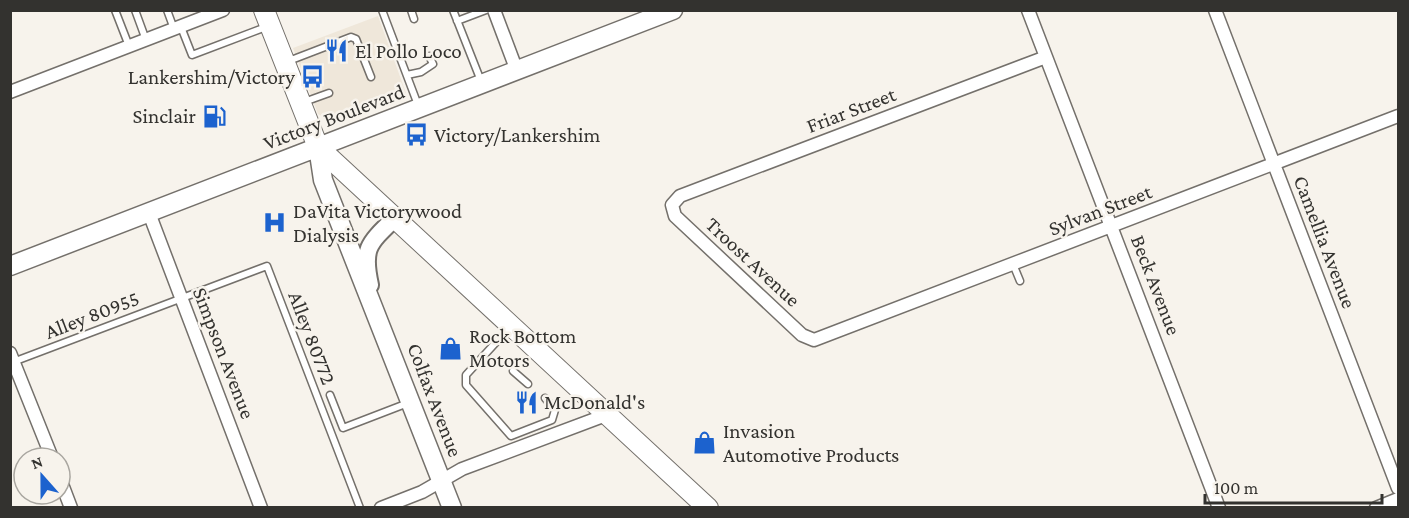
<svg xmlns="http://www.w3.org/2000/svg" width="1409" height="518" viewBox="0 0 1409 518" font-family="'Crimson Pro',serif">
	<rect width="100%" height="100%" fill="#f7f3ec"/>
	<!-- built -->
	<path fill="#efe7da" d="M378 16 406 93 331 121 318 114 293 48Z"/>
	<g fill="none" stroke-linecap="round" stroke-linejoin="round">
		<defs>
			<path id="service" d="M115 10 129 46
				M135 10 146 40
				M167 10 174 29
				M382 10 418 105
				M411 10 414 19
				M453 10 481 81
				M457 21 486 10
				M181 27 192 55 266 27
				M286 62 351 37 356 39 371 77
				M407 75 421 72 433 64 429 56
				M304 102 329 93
				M1013 264 1020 281
				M510 327 466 375V385L511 436 552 420 555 410 545 398
				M13 362 267 266 360 508
				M513 371 528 384
				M330 395 343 428 408 403"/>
			<path id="minor" d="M494 10 517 71
				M1028 10 1219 508
				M1215 10 1398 488
				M1046 57 680 196 672 205 675 216 802 335 814 340 1398 116
				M10 92 223 10
				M149 213 261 508
				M10 353 52 458
				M60 479 71 508
				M381 508 422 492 462 469 606 415
				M1376 508 1398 499"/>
			<path id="tertiary" d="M370 285C362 249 368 244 394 219"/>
			<path id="secondary" d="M318 147 323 180 452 508
				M10 266 673 10"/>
			<path id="primary" d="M264 10 318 147 708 508"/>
		</defs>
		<!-- service casing -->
		<use href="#service" stroke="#74706b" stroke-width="9"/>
		<!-- minor casing -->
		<use href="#minor" stroke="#74706b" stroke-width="15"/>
		<!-- tertiary casing -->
		<use href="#tertiary" stroke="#74706b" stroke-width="20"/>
		<!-- secondary casing -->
		<use href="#secondary" stroke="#74706b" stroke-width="21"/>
		<!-- primary casing -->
		<use href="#primary" stroke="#74706b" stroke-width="22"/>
		<!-- service -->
		<use href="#service" stroke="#fff" stroke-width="6"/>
		<!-- minor -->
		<use href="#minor" stroke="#fff" stroke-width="12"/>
		<!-- tertiary -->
		<use href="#tertiary" stroke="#fff" stroke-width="16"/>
		<!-- secondary -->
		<use href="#secondary" stroke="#fff" stroke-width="18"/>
		<!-- primary -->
		<use href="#primary" stroke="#fff" stroke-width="20"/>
	</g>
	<!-- icons -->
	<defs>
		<symbol id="restaurant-bare" viewBox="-9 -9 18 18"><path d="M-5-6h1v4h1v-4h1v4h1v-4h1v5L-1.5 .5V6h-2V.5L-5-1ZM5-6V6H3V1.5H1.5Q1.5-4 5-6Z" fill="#1c62ce" stroke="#f7f3ec" stroke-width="2.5" paint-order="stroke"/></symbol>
		<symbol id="bus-bare" viewBox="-9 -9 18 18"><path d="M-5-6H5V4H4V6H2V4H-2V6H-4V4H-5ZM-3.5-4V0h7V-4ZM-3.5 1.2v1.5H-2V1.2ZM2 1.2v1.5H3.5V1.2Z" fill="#1c62ce" stroke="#f7f3ec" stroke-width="2.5" paint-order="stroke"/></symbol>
		<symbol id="fuel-bare" viewBox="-9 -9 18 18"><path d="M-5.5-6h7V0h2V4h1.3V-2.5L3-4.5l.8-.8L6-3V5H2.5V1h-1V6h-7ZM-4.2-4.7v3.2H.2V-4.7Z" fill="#1c62ce" stroke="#f7f3ec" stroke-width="2.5" paint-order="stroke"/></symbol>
		<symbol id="hospital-bare" viewBox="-9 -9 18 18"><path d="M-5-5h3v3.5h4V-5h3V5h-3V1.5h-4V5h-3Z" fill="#1c62ce" stroke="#f7f3ec" stroke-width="2.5" paint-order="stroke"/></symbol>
		<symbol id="shop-bare" viewBox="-9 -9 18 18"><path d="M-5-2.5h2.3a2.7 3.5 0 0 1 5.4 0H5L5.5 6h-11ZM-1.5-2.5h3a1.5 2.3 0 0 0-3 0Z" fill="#1c62ce" stroke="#f7f3ec" stroke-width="2.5" paint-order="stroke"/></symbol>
	</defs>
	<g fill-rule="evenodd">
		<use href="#restaurant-bare" x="320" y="34" width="33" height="33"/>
		<use href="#bus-bare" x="296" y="60" width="33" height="33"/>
		<use href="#fuel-bare" x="198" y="100" width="33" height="33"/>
		<use href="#bus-bare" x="400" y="118" width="33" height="33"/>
		<use href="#hospital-bare" x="258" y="206" width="33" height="33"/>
		<use href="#shop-bare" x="434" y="332" width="33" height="33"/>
		<use href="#restaurant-bare" x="510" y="386" width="33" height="33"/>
		<use href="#shop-bare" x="688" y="426" width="33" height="33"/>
	</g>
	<g text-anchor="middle" stroke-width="5" stroke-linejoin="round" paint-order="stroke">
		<!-- poi labels -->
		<g font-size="21" fill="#33322f" stroke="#f7f3ec" text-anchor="start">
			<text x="355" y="58">El Pollo Loco</text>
			<text x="295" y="84" text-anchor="end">Lankershim/Victory</text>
			<text x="196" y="123" text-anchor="end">Sinclair</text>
			<text x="434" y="142">Victory/Lankershim</text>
			<text x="293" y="218">DaVita Victorywood<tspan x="293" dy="24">Dialysis</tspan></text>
			<text x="469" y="343">Rock Bottom<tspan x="469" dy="24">Motors</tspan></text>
			<text x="544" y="409">McDonald's</text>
			<text x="723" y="438">Invasion<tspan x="723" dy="24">Automotive Products</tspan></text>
		</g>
		<!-- street labels -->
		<g font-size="21" fill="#33322f" stroke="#f7f3ec">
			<text transform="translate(851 110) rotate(-21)" y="7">Friar Street</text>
			<text transform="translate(334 117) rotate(-21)" y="7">Victory Boulevard</text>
			<text transform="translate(1100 210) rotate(-21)" y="7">Sylvan Street</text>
			<text transform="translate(1325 242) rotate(69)" y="7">Camellia Avenue</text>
			<text transform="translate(753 262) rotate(43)" y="7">Troost Avenue</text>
			<text transform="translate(1156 285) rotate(69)" y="7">Beck Avenue</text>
			<text transform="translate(92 315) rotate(-21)" y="7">Alley 80955</text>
			<text transform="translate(312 338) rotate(69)" y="7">Alley 80772</text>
			<text transform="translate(224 353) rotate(69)" y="7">Simpson Avenue</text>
			<text transform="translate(435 400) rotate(69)" y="7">Colfax Avenue</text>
		</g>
	</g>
	<!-- border -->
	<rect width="1409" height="518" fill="none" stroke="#33322f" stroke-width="24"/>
	<!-- north arrow -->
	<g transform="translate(42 476) rotate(339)"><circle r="28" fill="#f7f3ec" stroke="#a9a6a0" stroke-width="1.5"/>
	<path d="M0-4.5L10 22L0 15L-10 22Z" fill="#1c62ce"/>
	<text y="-9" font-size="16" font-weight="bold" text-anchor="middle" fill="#33322f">N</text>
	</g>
	<!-- scale -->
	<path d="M1205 494v9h177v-9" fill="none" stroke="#33322f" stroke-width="3"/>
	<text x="1214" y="494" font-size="18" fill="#33322f" stroke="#f7f3ec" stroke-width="4.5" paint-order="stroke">100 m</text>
</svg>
